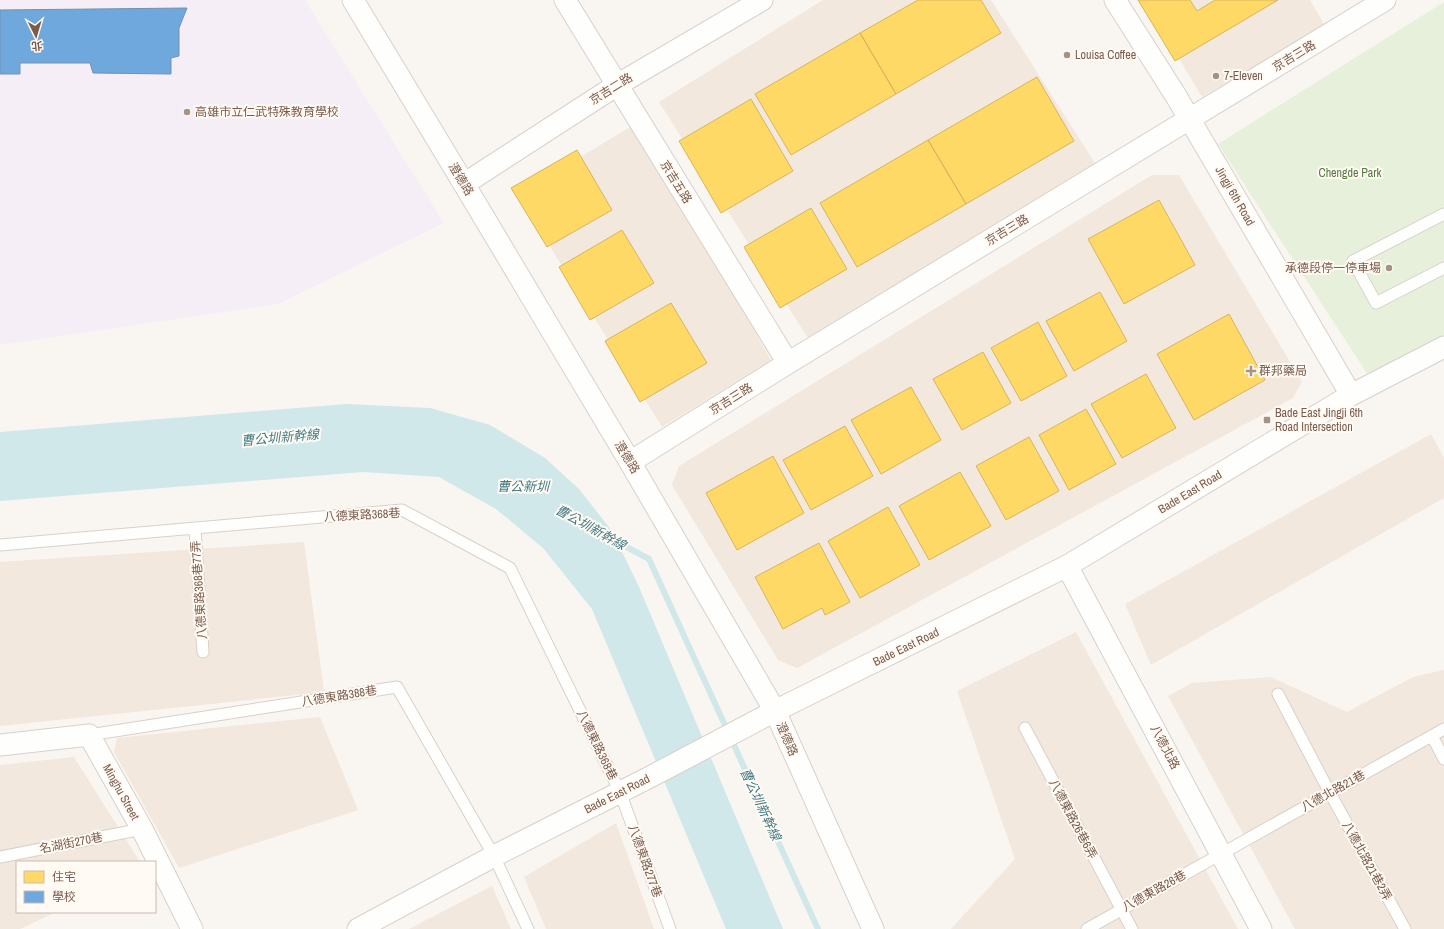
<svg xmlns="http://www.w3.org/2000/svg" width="1444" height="929" viewBox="0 0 1444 929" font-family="'Archivo Narrow','Noto Sans TC',sans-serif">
	<rect width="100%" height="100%" fill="#f9f5f0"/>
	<!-- residential -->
	<path fill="#f2e8de" d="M823 0H991L1096 165 811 343 659 102Z
		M1144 0H1310L1325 26 1202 97Z
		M635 124 771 360 662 427 518 195Z
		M1152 175H1179L1302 382 1293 398 797 668 778 660 672 485 679 466Z
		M1431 434 1444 458V498L1151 665 1125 604Z
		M304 542 324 692 0 726V562Z
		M1076 632 1238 929H951L1015 859 957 691Z
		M1444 670V929H1295L1168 696 1192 683 1271 677 1347 712 1413 677Z
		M320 717 358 810 179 868 114 752 117 738Z
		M74 757 140 862H17V912H56L20 929H0V765Z
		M616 823 654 929H546L524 877Z
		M492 886 511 929H409Z"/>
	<!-- education -->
	<path fill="#f6eef6" d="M0 0H305L444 223 278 304 0 345Z"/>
	<!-- green -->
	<path fill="#e7f0db" d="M1444 2V336L1368 375 1218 144Z"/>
	<!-- water -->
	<path fill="#d0e8ea" d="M347 404 430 408 490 425 545 458 579 489 612 531 639 587 783 929H726L592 609 543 548 496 509 439 477 363 472 0 501V432Z"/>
	<!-- homes -->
	<path fill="#ffd966" stroke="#d7b45e" d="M918 0H981L1001 33 896 94 860 33Z
		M1138 0H1190L1197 11 1215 0H1278L1175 61Z
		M860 33 896 94 791 155 755 94Z
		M1037 77 1074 141 966 204 928 140Z
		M751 99 793 171 721 213 679 141Z
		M928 140 966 204 857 267 820 203Z
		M577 150 612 210 547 247 511 188Z
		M1159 200 1195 265 1124 304 1088 239Z
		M811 208 847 269 780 308 744 247Z
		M622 230 654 283 590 320 559 267Z
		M1100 292 1127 341 1074 371 1046 321Z
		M671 303 707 363 640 402 605 341Z
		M1229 314 1265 380 1194 420 1157 354Z
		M1038 322 1067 376 1021 401 991 348Z
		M983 352 1011 403 962 430 933 379Z
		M1146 374 1176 428 1122 458 1091 404Z
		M911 387 941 440 881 474 851 420Z
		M1086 409 1116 464 1069 490 1039 435Z
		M845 426 873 476 811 510 783 460Z
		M1029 437 1059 491 1006 520 976 466Z
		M773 456 804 513 737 550 706 493Z
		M960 472 991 526 929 560 899 506Z
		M888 507 920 565 860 598 828 541Z
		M819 543 850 602 825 615 822 608 783 629 755 577Z"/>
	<!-- schools -->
	<path fill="#6fa8dc" stroke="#7291b1" d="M187 8 179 28V56L171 58V74L93 73 90 63H20V74H0V10Z"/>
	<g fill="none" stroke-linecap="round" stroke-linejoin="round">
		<!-- stream -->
		<path stroke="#d0e8ea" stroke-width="6" d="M610 538 649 559 818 929"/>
		<defs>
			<path id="lane" d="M1444 214 1353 261 1376 303 1444 268
				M195 528 203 652
				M0 545 402 510 510 568 620 792 670 929
				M1278 694 1330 793 1405 929
				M1025 728 1132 929
				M89 735 397 687 494 856 528 929
				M1432 736 1444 759
				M0 857 142 829
				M1087 929 1444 729"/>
			<path id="street" d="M353 0 464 184 630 462 775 711 873 929
				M565 0 788 363
				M1115 0 1176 96 1351 395
				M464 184 617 85 762 0
				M630 462 788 363 1385 0
				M1067 566 1261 929
				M0 745 89 735 142 829 192 929
				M358 929 494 856 650 777 775 711 1067 566 1351 395 1444 347"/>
		</defs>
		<!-- lane casing -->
		<use href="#lane" stroke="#d7d1cb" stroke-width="13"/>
		<!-- street casing -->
		<use href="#street" stroke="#d7d1cb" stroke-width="23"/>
		<!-- lane -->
		<use href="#lane" stroke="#fefefd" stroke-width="11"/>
		<!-- street -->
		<use href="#street" stroke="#fefefd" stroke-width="21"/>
	</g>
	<!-- markers -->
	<g fill="#a69286" stroke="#fffaf3" stroke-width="1.5">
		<circle cx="1067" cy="55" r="4"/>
		<circle cx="1216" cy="76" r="4"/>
		<circle cx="187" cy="112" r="4"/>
		<circle cx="1389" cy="268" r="4"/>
		<path d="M1249 365h4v4h4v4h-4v4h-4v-4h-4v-4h4z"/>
		<rect x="1263" y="416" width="8" height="8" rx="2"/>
	</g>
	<g text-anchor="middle" stroke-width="4" stroke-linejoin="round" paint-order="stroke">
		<!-- poi labels -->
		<g font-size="12" fill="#7a5c4d" stroke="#fffaf3" text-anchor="start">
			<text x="1075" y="59">Louisa Coffee</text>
			<text x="1224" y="80">7-Eleven</text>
			<text x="195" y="116">高雄市立仁武特殊教育學校</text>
			<text x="1381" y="272" text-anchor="end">承德段停一停車場</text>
			<text x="1259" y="375">群邦藥局</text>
			<text x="1275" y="417">Bade East Jingji 6th<tspan x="1275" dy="14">Road Intersection</tspan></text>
		</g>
		<!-- street labels -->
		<g font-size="12" fill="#7a5c4d" stroke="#fffaf3">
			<text transform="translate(1294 56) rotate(-31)" y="4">京吉三路</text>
			<text transform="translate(611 89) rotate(-32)" y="4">京吉二路</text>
			<text transform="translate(461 179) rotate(59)" y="4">澄德路</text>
			<text transform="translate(676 182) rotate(58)" y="4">京吉五路</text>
			<text transform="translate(1235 196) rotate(60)" y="4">Jingji 6th Road</text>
			<text transform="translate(1007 230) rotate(-31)" y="4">京吉三路</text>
			<text transform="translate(731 399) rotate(-32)" y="4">京吉三路</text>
			<text transform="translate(627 457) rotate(59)" y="4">澄德路</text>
			<text transform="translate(1190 492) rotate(-31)" y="4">Bade East Road</text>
			<text transform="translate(362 515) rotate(-3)" y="4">八德東路368巷</text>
			<text transform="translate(199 590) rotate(-94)" y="4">八德東路368巷77弄</text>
			<text transform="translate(906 647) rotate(-26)" y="4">Bade East Road</text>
			<text transform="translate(339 696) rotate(-9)" y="4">八德東路388巷</text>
			<text transform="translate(787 739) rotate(67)" y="4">澄德路</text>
			<text transform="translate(597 745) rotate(64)" y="4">八德東路368巷</text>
			<text transform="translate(1165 747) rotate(62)" y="4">八德北路</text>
			<text transform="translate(1333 791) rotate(-29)" y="4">八德北路21巷</text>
			<text transform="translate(121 792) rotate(61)" y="4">Minghu Street</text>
			<text transform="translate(617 794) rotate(-27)" y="4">Bade East Road</text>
			<text transform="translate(1073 819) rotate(62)" y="4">八德東路26巷6弄</text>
			<text transform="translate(71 843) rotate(-11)" y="4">名湖街270巷</text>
			<text transform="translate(645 861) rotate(70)" y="4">八德東路277巷</text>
			<text transform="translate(1367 861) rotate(61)" y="4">八德北路21巷2弄</text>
			<text transform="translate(1154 891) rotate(-29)" y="4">八德東路26巷</text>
		</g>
		<!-- park labels -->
		<g font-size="12" fill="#537a41" stroke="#fffaf3">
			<text x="1350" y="177">Chengde Park</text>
		</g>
		<!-- water labels -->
		<g font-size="13" font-style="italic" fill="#437c86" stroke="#fffaf3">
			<text transform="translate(280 437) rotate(-5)" y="5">曹公圳新幹線</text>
			<text x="523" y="491">曹公新圳</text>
			<text transform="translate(591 527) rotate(29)" y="5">曹公圳新幹線</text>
			<text transform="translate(761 804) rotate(65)" y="5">曹公圳新幹線</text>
		</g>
	</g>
	<!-- legend -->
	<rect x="16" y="861" width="140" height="52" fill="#fffaf3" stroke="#cabbb1"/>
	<rect x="24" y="871" width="20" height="12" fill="#ffd966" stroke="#cabbb1"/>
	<text x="52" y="881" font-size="12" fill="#7a5c4d">住宅</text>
	<rect x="24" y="891" width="20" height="12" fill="#6fa8dc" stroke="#cabbb1"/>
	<text x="52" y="901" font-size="12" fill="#7a5c4d">學校</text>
	<!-- north arrow -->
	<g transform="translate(36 36) rotate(175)" stroke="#fffaf3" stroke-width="3" paint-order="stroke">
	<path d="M0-3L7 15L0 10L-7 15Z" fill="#7a5c4d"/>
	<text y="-6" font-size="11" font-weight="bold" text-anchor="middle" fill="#7a5c4d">北</text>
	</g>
</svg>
